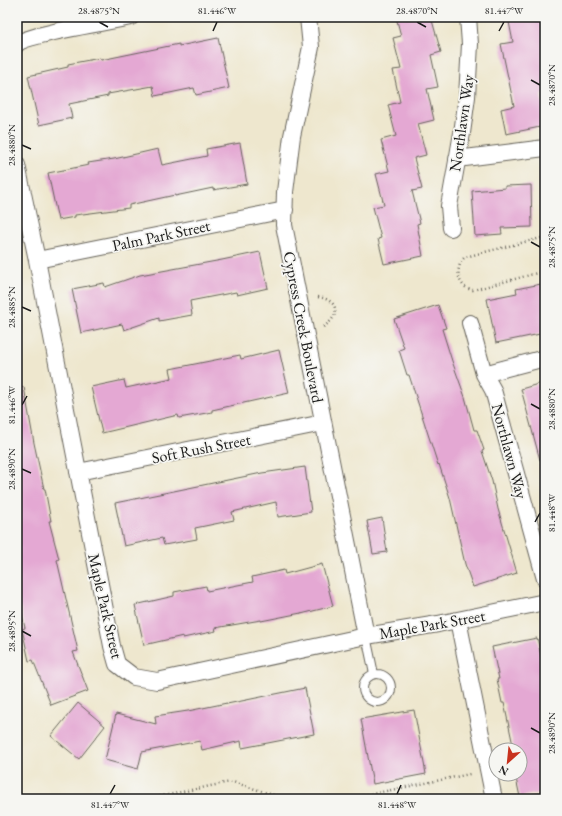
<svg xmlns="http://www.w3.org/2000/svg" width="562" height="816" viewBox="0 0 562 816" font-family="'EB Garamond',serif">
	<rect width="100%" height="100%" fill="#f6f6f2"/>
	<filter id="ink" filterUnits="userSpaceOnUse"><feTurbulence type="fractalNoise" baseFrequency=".025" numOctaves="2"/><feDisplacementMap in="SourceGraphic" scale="8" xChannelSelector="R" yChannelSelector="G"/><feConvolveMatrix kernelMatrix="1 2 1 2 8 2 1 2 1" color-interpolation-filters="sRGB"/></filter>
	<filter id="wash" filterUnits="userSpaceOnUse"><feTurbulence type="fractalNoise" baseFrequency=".012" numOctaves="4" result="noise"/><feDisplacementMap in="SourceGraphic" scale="16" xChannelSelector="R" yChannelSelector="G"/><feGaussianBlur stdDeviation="0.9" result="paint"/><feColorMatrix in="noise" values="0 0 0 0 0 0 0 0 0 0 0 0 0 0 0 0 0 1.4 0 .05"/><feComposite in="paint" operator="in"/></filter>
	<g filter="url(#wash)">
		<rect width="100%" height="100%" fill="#eee7ce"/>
		<g id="blocks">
			<!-- building -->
			<path fill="#e4a8d3" d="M396 17H431L441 52 431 55 438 87 427 89 434 120 418 124 426 155 414 158 422 189 412 191 420 223 417 224 423 256 384 264 378 239 381 238 373 207 384 205 376 174 389 171 381 140 396 136 388 105 400 102 393 70 401 69 393 38 401 36Z
				M508 17H542L545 33V95H541L545 116V126L506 134 501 109 514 106 501 44 513 42Z
				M218 38 229 88 196 95 194 88 155 96 153 86 108 94V96L69 104 72 118 39 125 28 76 68 67V64L100 58 101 60 179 44V46Z
				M240 143 247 184 213 190V188L175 196V195L129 205V208L75 215V217L58 220 48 173 89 165 88 163 114 159 158 149 162 165 207 156 206 149Z
				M531 185 532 227 501 228 502 234 475 236 472 191 505 188V186Z
				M260 252 268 288 237 295 236 292 190 301 192 315 159 321V318L124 330 122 324 81 333 72 289 104 283 105 287 140 275 222 260Z
				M541 284 545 299V333L496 343 487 299 517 293 516 289Z
				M438 305 446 328 442 329 452 361 465 397 474 430H477L484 450 482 451 492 481 498 509 517 573 473 587 465 564 450 498 439 464 438 465 428 434 409 375H407L399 350 404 348 394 319Z
				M279 350 289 393 212 410V412L179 418 178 415 102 433 91 387 124 380 126 388 172 378 170 369 240 355 241 359Z
				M545 382V460H540L521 389Z
				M24 387 34 443 44 489H45L51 521H49L59 559 57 560 78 651 73 652 88 691 51 705 33 660 29 661 22 629 25 628 17 593V388Z
				M305 467 311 512 278 517 276 502 232 512 234 520 195 528 197 539 164 545 162 538 124 546 115 503 262 473Z
				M382 518 387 552 373 554 367 521Z
				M322 564 333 606 301 614V613L261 621V620L215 628 216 631 183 638V636L144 645 135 605 174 596V592L206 586 207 591 253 582 252 577 284 570 285 574Z
				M537 638 545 674V792L520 797 515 774H520V750H514L504 703H502L497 679H499L492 647Z
				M305 688 314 734 242 748 241 741 202 750 200 741 142 752 138 769 105 760 116 714 156 724 155 716 188 711 227 703V704Z
				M78 703 105 726 79 759 51 736Z
				M414 710 426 774 373 784 361 719Z"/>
		</g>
	</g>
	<g filter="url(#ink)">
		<use href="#blocks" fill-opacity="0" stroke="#66635a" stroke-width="1"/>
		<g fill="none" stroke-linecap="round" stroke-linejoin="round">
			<defs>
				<path id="lane" d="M366 636 374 674
					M363 688a14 14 0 1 1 28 0a14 14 0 1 1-28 0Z"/>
				<path id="street" d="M308 17 311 47 292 136 285 192 284 225 366 636
					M17 44C25 35 113 21 131 17
					M457 159 545 148
					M17 165 37 260 112 646 117 664 134 677 157 681 366 636 438 624 545 602
					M451 228 449 206 462 133 467 97 470 44 468 17
					M37 260 285 210
					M470 323 484 374 493 390 545 579
					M484 374 545 358
					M78 472 323 423
					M458 620 494 799"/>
			</defs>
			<!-- lane casing -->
			<use href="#lane" stroke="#66635a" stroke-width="10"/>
			<!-- street casing -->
			<use href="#street" stroke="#66635a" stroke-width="18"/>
			<!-- path -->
			<path stroke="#66635a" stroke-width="2.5" stroke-dasharray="1 3" stroke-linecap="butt" d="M545 237 465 257C454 267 457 288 473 290L545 271
				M318 297C339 300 341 316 323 327
				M148 799 225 783 233 782 286 799
				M347 799 470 774"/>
			<!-- lane -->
			<use href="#lane" stroke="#fff" stroke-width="8"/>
			<!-- street -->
			<use href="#street" stroke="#fff" stroke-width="16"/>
		</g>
	</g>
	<!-- ticks -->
	<path fill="none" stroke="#1c1c1c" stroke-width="1.5" d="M99 22 108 27M417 22 426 27M213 31 217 22M499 31 504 22M531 80 540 85M22 145 31 149M531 242 540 247M22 307 31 311M531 404 540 409M22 405 27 396M22 469 31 473M535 522 540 513M22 631 31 636M531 728 540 733M110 794 115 785M397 794 401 785"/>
	<g text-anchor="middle" stroke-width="3.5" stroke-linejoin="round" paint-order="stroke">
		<!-- street labels -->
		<g font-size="16" fill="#1c1c1c" stroke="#f6f6f2">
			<text transform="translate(461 123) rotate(-82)" y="6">Northlawn Way</text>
			<text transform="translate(161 235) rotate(-12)" y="6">Palm Park Street</text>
			<text transform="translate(304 327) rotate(79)" y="6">Cypress Creek Boulevard</text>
			<text transform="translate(201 448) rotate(-11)" y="6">Soft Rush Street</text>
			<text transform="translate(510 451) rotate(75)" y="6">Northlawn Way</text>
			<text transform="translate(106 606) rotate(77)" y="6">Maple Park Street</text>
			<text transform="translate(432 624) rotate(-10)" y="6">Maple Park Street</text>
		</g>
	</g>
	<!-- margin -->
	<rect width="562" height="816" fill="none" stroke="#f6f6f2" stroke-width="44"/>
	<!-- north arrow -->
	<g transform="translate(508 762) rotate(207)"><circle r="19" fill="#f6f6f2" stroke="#9f9f9c"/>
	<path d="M0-3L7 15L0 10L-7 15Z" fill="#c8321e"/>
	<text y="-6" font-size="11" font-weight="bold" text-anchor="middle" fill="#1c1c1c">N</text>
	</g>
	<rect x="22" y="22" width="518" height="772" fill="none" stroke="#1c1c1c" stroke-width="1.5"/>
	<g font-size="10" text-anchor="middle" fill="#1c1c1c">
		<text x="99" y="14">28.4875°N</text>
		<text x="217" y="14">81.446°W</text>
		<text x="417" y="14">28.4870°N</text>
		<text x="504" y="14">81.447°W</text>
		<text transform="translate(551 85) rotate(-90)" y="4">28.4870°N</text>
		<text transform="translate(11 145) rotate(-90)" y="4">28.4880°N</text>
		<text transform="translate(551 247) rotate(-90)" y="4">28.4875°N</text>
		<text transform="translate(11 307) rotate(-90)" y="4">28.4885°N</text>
		<text transform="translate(11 405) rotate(-90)" y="4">81.446°W</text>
		<text transform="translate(551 409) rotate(-90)" y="4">28.4880°N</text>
		<text transform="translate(11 469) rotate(-90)" y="4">28.4890°N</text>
		<text transform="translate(551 513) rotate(-90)" y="4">81.448°W</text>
		<text transform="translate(11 631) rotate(-90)" y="4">28.4895°N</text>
		<text transform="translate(551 733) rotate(-90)" y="4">28.4890°N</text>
		<text x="110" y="808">81.447°W</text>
		<text x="397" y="808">81.448°W</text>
	</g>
</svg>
